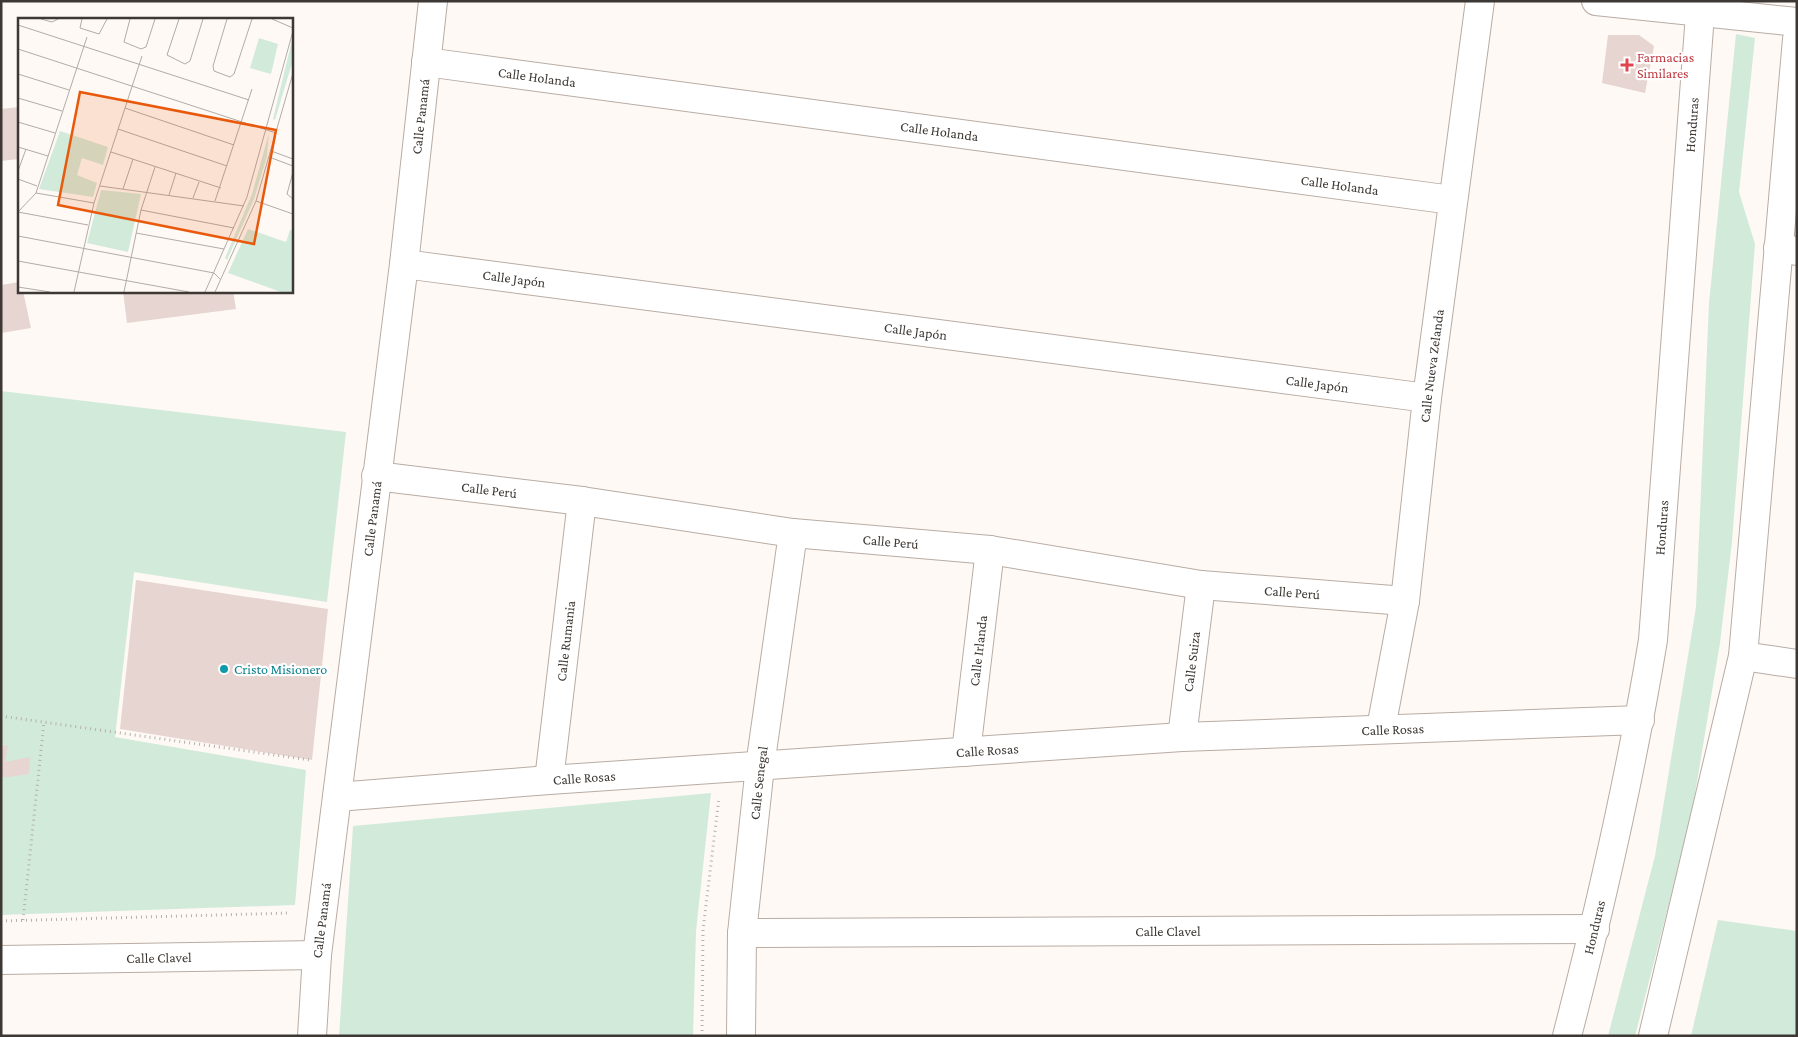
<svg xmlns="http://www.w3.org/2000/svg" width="1798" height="1037" viewBox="0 0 1798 1037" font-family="'Crimson Pro',serif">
	<rect width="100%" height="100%" fill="#fef9f5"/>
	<!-- green -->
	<path fill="#d2eada" d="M1736 34 1755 38 1739 192 1755 244 1732 542 1720 643 1691 818 1635 1036H1608L1655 856 1696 607 1709 303Z
		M1 391 346 432 327 602 134 572 115 737 306 770 295 905 1 915Z
		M711 793 696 931 693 1036H339L353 826Z
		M1718 920 1797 931V1036H1691Z"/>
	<!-- building -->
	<path fill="#e6d5d1" d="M1608 35H1639L1654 46 1645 93 1602 83Z
		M19 107V159L1 161V109Z
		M19 282V291H23L31 328 1 333V285Z
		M123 291H233L236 309 127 323Z
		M136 580 328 609 312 760 120 729Z
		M8 745 5 762 30 757 29 774 1 778V746Z"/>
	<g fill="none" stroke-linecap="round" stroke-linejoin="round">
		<defs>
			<g id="minor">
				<path d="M1596 1 1797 22"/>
				<path id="s1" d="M426 62 1452 200"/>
				<path d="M1778 248 1797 251"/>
				<path id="s2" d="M404 264 1427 398"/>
				<path id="s3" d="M376 476 582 501 793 533 990 550 1201 585 1405 601"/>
				<path d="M1743 656 1797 664"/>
				<path id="s4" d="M1381 728 1405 601 1427 398 1480 1"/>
				<path id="s5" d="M1182 737 1201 585"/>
				<path id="s6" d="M966 752 990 550"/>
				<path id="s7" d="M549 780 582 501"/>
				<path id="s8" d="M337 797 549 780 1182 737 1640 720"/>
				<path id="s9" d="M742 933 1595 929"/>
				<path id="s10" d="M1 960 317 955"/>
				<path id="s11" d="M312 1036 317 955 404 264 433 1"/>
				<path id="s12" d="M741 1036 742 933 760 766 793 533"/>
			</g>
			<g id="tertiary">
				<path id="s13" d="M1567 1036C1601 905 1631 773 1653 640L1701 1"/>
				<path d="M1653 1036 1743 656 1797 39"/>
			</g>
		</defs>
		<!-- minor casing -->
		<use href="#minor" stroke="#b9aca3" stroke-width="30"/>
		<!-- tertiary casing -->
		<use href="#tertiary" stroke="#b9aca3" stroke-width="30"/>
		<!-- path -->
		<path stroke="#b5b0ac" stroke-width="3" stroke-dasharray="1 4" stroke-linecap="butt" d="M1 716 310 760
			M23 920 44 722
			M1 921 290 913
			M702 1036 703 930 719 798"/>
		<!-- minor -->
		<use href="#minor" stroke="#fff" stroke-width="28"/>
		<!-- tertiary -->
		<use href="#tertiary" stroke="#fff" stroke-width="28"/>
	</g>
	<!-- markers -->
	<path fill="#e0444e" stroke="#fff" stroke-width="2" d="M1624.5 57.5h5v5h5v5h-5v5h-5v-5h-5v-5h5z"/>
	<circle fill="#0f9aa8" stroke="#fff" stroke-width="2" cx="224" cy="669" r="5"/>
	<g text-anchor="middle" stroke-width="4.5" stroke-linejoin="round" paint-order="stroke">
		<!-- health labels -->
		<g font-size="14" fill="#be3a42" stroke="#fff" text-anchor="start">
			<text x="1637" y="62">Farmacias<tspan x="1637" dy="16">Similares</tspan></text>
		</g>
		<!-- street labels -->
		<g font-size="14" fill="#3d3834" stroke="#fff">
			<text dy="5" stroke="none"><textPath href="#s1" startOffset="112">Calle Holanda</textPath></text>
			<text dy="5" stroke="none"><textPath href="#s11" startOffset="926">Calle Panamá</textPath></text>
			<text dy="5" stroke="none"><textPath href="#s13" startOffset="922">Honduras</textPath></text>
			<text dy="5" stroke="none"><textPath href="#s1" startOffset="518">Calle Holanda</textPath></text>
			<text dy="5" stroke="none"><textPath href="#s1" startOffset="922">Calle Holanda</textPath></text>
			<text dy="5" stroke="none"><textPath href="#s2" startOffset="111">Calle Japón</textPath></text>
			<text dy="5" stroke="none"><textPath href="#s2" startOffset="516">Calle Japón</textPath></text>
			<text dy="5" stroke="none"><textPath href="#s4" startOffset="366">Calle Nueva Zelanda</textPath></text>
			<text dy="5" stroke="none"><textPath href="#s2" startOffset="921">Calle Japón</textPath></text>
			<text dy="5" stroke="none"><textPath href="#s3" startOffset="114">Calle Perú</textPath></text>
			<text dy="5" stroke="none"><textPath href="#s11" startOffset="521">Calle Panamá</textPath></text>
			<text dy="5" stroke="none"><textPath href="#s13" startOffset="518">Honduras</textPath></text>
			<text dy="5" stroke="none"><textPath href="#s3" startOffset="519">Calle Perú</textPath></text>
			<text dy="5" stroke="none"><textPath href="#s3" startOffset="924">Calle Perú</textPath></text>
			<text dy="5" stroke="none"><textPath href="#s7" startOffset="140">Calle Rumania</textPath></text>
			<text dy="5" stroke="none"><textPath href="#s6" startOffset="102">Calle Irlanda</textPath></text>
			<text dy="5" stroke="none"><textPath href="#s5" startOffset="76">Calle Suiza</textPath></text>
			<text dy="5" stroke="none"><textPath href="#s8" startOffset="1058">Calle Rosas</textPath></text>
			<text dy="5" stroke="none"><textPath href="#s8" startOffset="652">Calle Rosas</textPath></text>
			<text dy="5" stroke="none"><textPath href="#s8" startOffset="248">Calle Rosas</textPath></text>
			<text dy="5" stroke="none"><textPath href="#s12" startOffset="254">Calle Senegal</textPath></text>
			<text dy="5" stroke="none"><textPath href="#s11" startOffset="116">Calle Panamá</textPath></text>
			<text dy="5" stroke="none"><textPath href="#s13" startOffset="112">Honduras</textPath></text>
			<text dy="5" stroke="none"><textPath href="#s9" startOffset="426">Calle Clavel</textPath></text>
			<text dy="5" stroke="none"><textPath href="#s10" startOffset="158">Calle Clavel</textPath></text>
		</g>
		<!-- culture labels -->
		<g font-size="14" fill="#0d838f" stroke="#fff" text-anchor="start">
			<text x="234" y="674">Cristo Misionero</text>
		</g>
	</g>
	<!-- overview -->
	<g transform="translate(18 18)">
		<rect width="275" height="275" fill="#fef9f5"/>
		<path d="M275 18V42L257 102 255 101ZM241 20 260 26 253 56 232 50ZM42 113 90 129 85 147 64 140 59 157 79 165 75 179 21 171ZM251 115 249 138 236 181 209 242 207 240 234 176ZM83 172 123 176 110 234 69 225ZM230 211 268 224 272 212 275 213V274H263L210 255Z" fill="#d2eada"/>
		<path fill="none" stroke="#b1aca8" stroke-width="1" d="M23 1 34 4 40 1M64 1 62 10 81 16 89 1M112 1 106 24 123 31 128 29 137 1M161 1 149 37 167 46 172 43 185 1M209 1 195 48 196 53 212 59 216 56 234 1M254 1 275 10M0 7 231 82M0 31 258 115M0 56 51 72M0 80 44 93M107 90 216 127M0 104 37 115M100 111 209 148M0 129 30 138M253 133 275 141M93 134 203 170M251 139 275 148M0 153 8 131M275 154 269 176 275 181M0 161 19 168M82 168 226 188M105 171 115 141M18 175 76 185M151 177 158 155M175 180 181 164M197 183 234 71M238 183 275 196M123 192 216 210M0 194 18 175 69 19M0 194 70 207M118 215 206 231M0 218 196 255 203 262M0 243 171 274M0 269 32 274M56 274 76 185 124 38M106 274 123 192 137 149M187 274 229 179 275 13M197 274 238 183 275 55"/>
		<path fill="#e8590c" fill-opacity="0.15" stroke="#e8590c" stroke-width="2.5" d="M62 74 258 112 236 226 40 187Z"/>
		<rect width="275" height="275" fill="none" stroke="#3d3834" stroke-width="2.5"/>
	</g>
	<!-- border -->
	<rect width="1798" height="1037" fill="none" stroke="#3d3834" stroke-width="5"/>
</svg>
